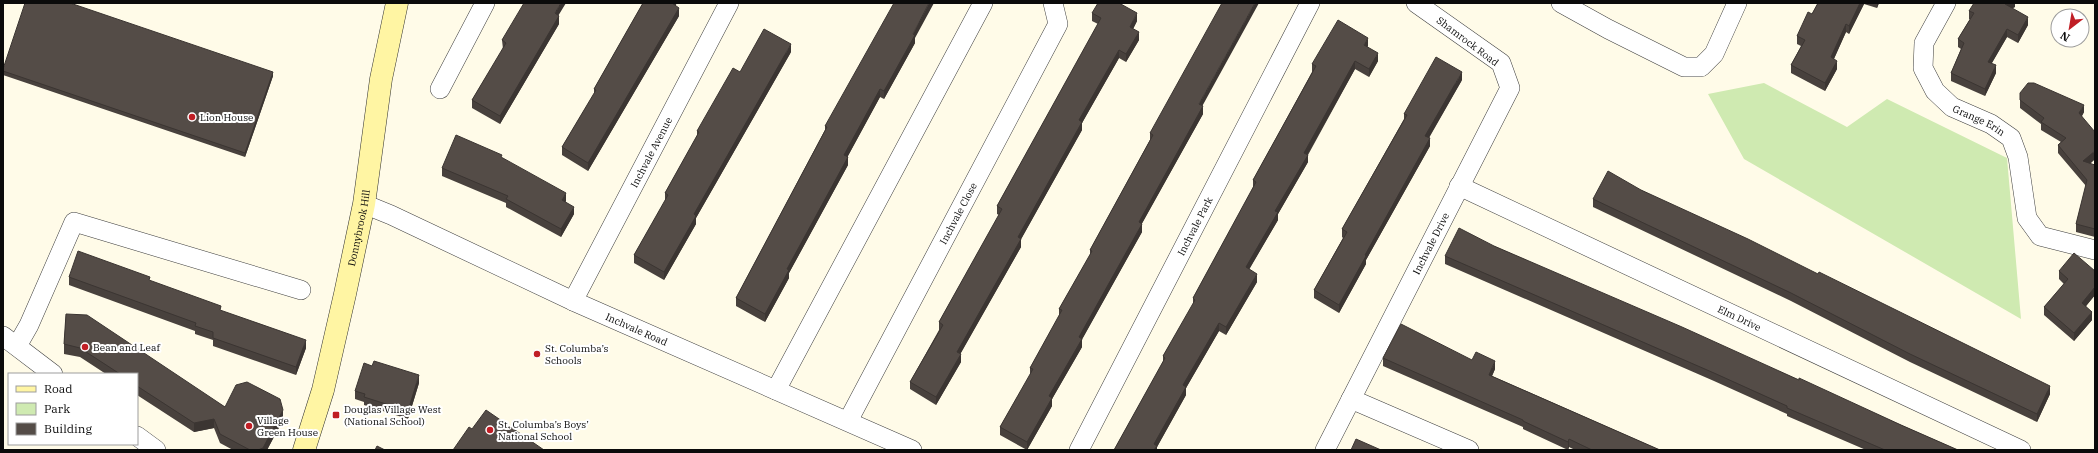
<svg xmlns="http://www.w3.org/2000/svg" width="2098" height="453" viewBox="0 0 2098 453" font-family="'IBM Plex Serif',serif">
	<rect width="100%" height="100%" fill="#fffbe8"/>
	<!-- green -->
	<path fill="#cfeab1" d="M1764 83 1847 127 1887 99 2007 158 2021 319 1744 159 1708 94Z"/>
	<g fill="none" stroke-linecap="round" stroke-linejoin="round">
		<defs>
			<g id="street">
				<path d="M1561 3 1608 29 1684 67H1701L1714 54 1737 3"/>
				<path id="s1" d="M1946 3 1924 43 1923 68 1935 91 1952 107 1991 124 2011 138 2018 157 2027 218 2040 236 2095 250"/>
				<path d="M440 89 485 3"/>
				<path id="s2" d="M1459 186 2021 450"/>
				<path id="s3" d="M364 204 391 215 573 301 912 450"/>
				<path id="s4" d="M573 301 729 3"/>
				<path d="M3 336 53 374"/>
				<path d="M17 346 29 325 74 222 301 290"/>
				<path d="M776 390 983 3"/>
				<path d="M1351 399 1469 450"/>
				<path id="s5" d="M848 421 1058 24 1053 3"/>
				<path d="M137 436 156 450"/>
				<path id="s6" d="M1079 450 1310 3"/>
				<path id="s7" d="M1325 450 1510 88 1501 63 1416 3"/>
			</g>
			<g id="secondary">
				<path id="s8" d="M304 450 323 390 345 294 364 204 381 79 397 3"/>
			</g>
		</defs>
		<!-- street casing -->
		<use href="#street" stroke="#3e3e3e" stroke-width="20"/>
		<!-- secondary casing -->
		<use href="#secondary" stroke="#2d2d2d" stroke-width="23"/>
		<!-- street -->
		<use href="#street" stroke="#fff" stroke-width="19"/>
		<!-- secondary -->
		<use href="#secondary" stroke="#fff5a3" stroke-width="22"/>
	</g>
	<!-- wall -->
	<path fill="#48413d" d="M643 3H677L675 5 679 16 588 171 562 155V147L594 94V89Z
		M1818 3H1879L1877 8 1864 4 1849 34 1846 32 1834 59 1837 69 1825 91 1791 73V65L1801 46 1797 44V36L1812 14Z
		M2015 3V7L2012 8 2028 25 2018 43 2007 37 1991 64 1996 73 1985 96 1951 81V73L1961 49 1958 47V39L1970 19H1969V11Z
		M1092 13 1137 21 1133 29 1139 40 1126 62 1119 58 1082 123V130L1021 239V247L960 354 961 362 936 405 910 389V382L939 330V322L999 215 997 214V206L1098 24 1092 21Z
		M559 16V24L500 124 472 108V100L503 49 502 40Z
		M915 38V43L884 99 880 97 848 156V165L789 273V278L765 322 736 306V298L825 130V126Z
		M1368 46 1367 47 1378 61 1369 77 1355 69 1308 155V162L1278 214V220L1249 269 1257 282 1226 335 1219 331 1186 388V395L1157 447V450H1114L1163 362V356L1193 305V298L1253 188V180L1312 72V64Z
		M791 52 696 218V224L664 280 634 263V255L665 201V193L697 136V131L740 72Z
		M3 69 273 76 245 157 3 75Z
		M1462 80 1429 138 1430 146 1366 260V264L1339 313 1314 298V290L1343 238 1342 237V229L1404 119V114Z
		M2020 93 2084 112 2082 116 2095 159 2090 164 2095 165V237L2076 232V224L2086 186 2058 153V145L2061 142 2041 130V124L2020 108Z
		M1202 106 1203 114 1142 223V232L1082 339V347L1052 399V406L1027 450 1000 435V427L1030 375V368L1059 316V309L1090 255V250L1150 140V133Z
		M502 158 566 201 565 202 574 214 561 237 506 207V203L442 176V168Z
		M1641 190 2050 394 2037 422 1910 362 1791 301 1593 207V199Z
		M1494 246 1799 380 1958 450H1866L1787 416V414L1714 381 1445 264V256Z
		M2059 271H2095V295L2086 306 2092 320 2074 341 2044 315V307L2064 284 2059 279Z
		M69 277 150 281 221 311 306 348 296 375 213 346V340L195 334V331L69 285Z
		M66 314 225 407 283 420 267 450H233L220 443 214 428 194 432 137 395V374H106L80 357 64 354V344Z
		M1383 358 1472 360 1495 369 1492 376 1660 450H1575L1569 447 1568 450 1523 429V427L1383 366Z
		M419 383 408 419 364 405V402L355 399V391Z"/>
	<!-- shaded-wall -->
	<path fill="#3b3532" d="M561 3H566L555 21V13Z
		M672 3H677L672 11Z
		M929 3H934L915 38V43L884 99V91L913 34Z
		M1255 3H1259L1199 112V104Z
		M1860 3H1864V4L1849 34V26Z
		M1877 3H1879L1877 8Z
		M2006 3H2015V7L2005 12V4Z
		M679 8V16L588 171V163Z
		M1137 13V21L1130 35V27Z
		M559 16V24L500 124V116Z
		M2028 17V25L2018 43V35Z
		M1846 24V32L1831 65V57Z
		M2007 29V37L1988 70V62Z
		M1139 32V40L1126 62V54Z
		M1368 38V46L1364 53V45Z
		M791 44V52L696 218V224L664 280V272L694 214Z
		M1119 50V58L1082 123V130L1019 243 1021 239V247L957 360V352L1018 237 1079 120Z
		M1378 53V61L1369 77V69Z
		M1355 61V69L1307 155H1308V162L1278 214V220L1246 275V267L1304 153Z
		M1837 61V69L1825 91V83Z
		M1996 65V73L1985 96V89Z
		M273 72V76L245 157V153Z
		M1462 72V80L1425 144V136Z
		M880 89V97L844 163V155Z
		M2084 105V112L2079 121V113Z
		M1203 106V114L1139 229V222Z
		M1430 138V146L1366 260V264L1339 313V305L1365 255Z
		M2095 151V159L2083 169V161Z
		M848 157V165L789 273V278L765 322V314L787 269Z
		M566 193V201L562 208V200Z
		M574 207V214L561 237V229Z
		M1142 224V232L1079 345V337Z
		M1257 274V282L1226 335V327Z
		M2095 287V295L2082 311V303Z
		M2092 312V320L2074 341V333Z
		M1219 323V331L1186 388V395L1157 447V450H1154V444L1183 385Z
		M1082 339V347L1052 399V406L1027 450V442L1049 396Z
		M306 340V348L296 375V367Z
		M961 354V362L936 405V397Z
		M1495 361V369L1489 383V375Z
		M419 375V383L408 419V411Z
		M2050 386V394L2037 422V414Z
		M283 410V420L267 450H258Z
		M214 419V428L194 432V423Z
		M1569 439V447L1568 450V442Z"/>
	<!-- building -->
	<path fill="#544c47" stroke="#3b3532" d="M25 3H70L273 72 245 153 3 71V69Z
		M524 3H561L555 13 559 16 500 116 472 100 506 43 502 40Z
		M643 3H672L679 8 588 163 562 147 596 90 594 89 627 31Z
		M894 3H929L913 34 915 35 884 91 880 89 844 155 848 157 787 269 789 270 765 314 736 298 827 127 825 126Z
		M1098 3H1119L1137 13 1130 27 1139 32 1126 54 1119 50 1079 120 1082 122 1018 237 1021 239 957 352 961 354 936 397 910 382 943 325 939 322 1002 209 997 206 1101 18 1092 13Z
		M1222 3H1255L1199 104 1203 106 1139 222 1142 224 1079 337 1082 339 1049 396 1052 398 1027 442 1000 427 1033 369 1030 368 1062 310 1059 309 1092 251 1090 250 1153 135 1150 133Z
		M1818 3H1860L1849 26 1846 24 1831 57 1837 61 1825 83 1791 65 1805 40 1797 36 1808 12 1812 14Z
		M1974 3H2006L2005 4 2028 17 2018 35 2007 29 1988 62 1996 65 1985 89 1951 73 1964 43 1958 39 1974 13 1969 11Z
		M1338 20 1368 38 1364 45 1378 53 1369 69 1355 61 1304 153 1308 155 1275 211 1278 212 1246 267 1257 274 1226 327 1219 323 1183 385 1186 387 1154 444 1157 446 1154 450H1114L1165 358 1163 356 1195 300 1193 298 1256 182 1253 180 1316 66 1312 64Z
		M764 29 791 44 694 214 696 216 664 272 634 255 668 195 665 193 699 132 697 131 733 68 740 72Z
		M1436 57 1462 72 1425 136 1430 138 1365 255 1366 256 1339 305 1314 290 1347 232 1342 229 1407 115 1404 114Z
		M2028 83H2034L2084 105 2079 113 2095 132V151L2083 161 2095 165V229L2076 224 2087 180 2058 145 2066 138 2041 122 2044 118 2020 100V93Z
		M456 135 502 155 501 157 566 193 562 200 574 207 561 229 506 199 508 196 442 168Z
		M1608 171 1641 190 1748 239 1818 274 1819 272 2050 386 2037 414 1910 354 1791 293 1593 199Z
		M1459 228 1494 246 1682 327 1799 380V378L1901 425 1958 450H1885L1787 408V406L1714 373 1445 256Z
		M78 251 150 277 149 280 221 306 220 310 306 340 296 367 213 338V332L195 326 196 323 69 277Z
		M2074 253 2095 271V287L2082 303 2092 312 2074 333 2044 307 2068 279 2059 271Z
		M66 314 87 315 225 407 236 385 247 382 280 399 283 410 263 448 258 450H250L220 434 214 419 194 423 137 386V374H120L80 348 64 344Z
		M1401 324 1472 360 1476 352 1495 361 1489 375 1660 450H1592L1569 439 1568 442 1523 421V420L1383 358Z
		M374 361 419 375 408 411 364 397 365 394 355 391 364 363 372 366Z
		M486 410 544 450H453L469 427 472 429Z
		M1356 439 1381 450H1351Z
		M377 446 385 450H375Z"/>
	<!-- markers -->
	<g fill="#c01e25" stroke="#fff" stroke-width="1.5">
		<circle cx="192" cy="117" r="4"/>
		<circle cx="85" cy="347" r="4"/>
		<circle cx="537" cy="354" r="4"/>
		<rect x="332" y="411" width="8" height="8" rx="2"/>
		<circle cx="249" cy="426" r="4"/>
		<circle cx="490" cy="430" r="4"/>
	</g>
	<g text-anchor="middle" stroke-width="4" stroke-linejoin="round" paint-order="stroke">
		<!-- street labels -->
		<g font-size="10" fill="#0b0b0b" stroke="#fff">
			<text transform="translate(1468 41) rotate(37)" y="4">Shamrock Road</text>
			<text dy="4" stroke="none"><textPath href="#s1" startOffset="150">Grange Erin</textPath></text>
			<text dy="4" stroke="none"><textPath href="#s4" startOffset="168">Inchvale Avenue</textPath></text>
			<text dy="4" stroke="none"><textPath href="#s5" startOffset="235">Inchvale Close</textPath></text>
			<text dy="4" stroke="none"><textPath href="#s6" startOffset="252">Inchvale Park</textPath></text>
			<text dy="4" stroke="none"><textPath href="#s8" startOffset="229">Donnybrook Hill</textPath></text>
			<text dy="4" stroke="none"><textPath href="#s7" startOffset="232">Inchvale Drive</textPath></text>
			<text dy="4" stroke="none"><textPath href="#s2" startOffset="310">Elm Drive</textPath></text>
			<text dy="4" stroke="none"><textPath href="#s3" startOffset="300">Inchvale Road</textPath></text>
		</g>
		<!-- poi labels -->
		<g font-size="10" fill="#0b0b0b" stroke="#fff" text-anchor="start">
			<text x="200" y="121">Lion House</text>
			<text x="93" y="351">Bean and Leaf</text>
			<text x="545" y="352">St. Columba’s<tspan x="545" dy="12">Schools</tspan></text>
			<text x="344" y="413">Douglas Village West<tspan x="344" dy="12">(National School)</tspan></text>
			<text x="257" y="424">Village<tspan x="257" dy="12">Green House</tspan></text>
			<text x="498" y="428">St. Columba’s Boys’<tspan x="498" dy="12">National School</tspan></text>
		</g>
	</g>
	<!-- border -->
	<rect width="2098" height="453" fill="none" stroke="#0b0b0b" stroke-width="8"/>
	<!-- legend -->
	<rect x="8" y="373" width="130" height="72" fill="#ffffff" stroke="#9d9d9d"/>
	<rect x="16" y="386" width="20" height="6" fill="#fff5a3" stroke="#9d9d9d"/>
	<text x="44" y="393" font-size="12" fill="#0b0b0b">Road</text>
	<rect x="16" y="403" width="20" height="12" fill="#cfeab1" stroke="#9d9d9d"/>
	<text x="44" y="413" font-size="12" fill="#0b0b0b">Park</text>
	<rect x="16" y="423" width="20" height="12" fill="#544c47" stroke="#9d9d9d"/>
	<text x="44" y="433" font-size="12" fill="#0b0b0b">Building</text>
	<!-- north arrow -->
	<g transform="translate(2070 28) rotate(211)"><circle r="19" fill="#ffffff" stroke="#9d9d9d"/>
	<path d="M0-3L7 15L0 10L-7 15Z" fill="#c01e25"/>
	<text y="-6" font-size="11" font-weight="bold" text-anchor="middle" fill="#0b0b0b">N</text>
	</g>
</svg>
